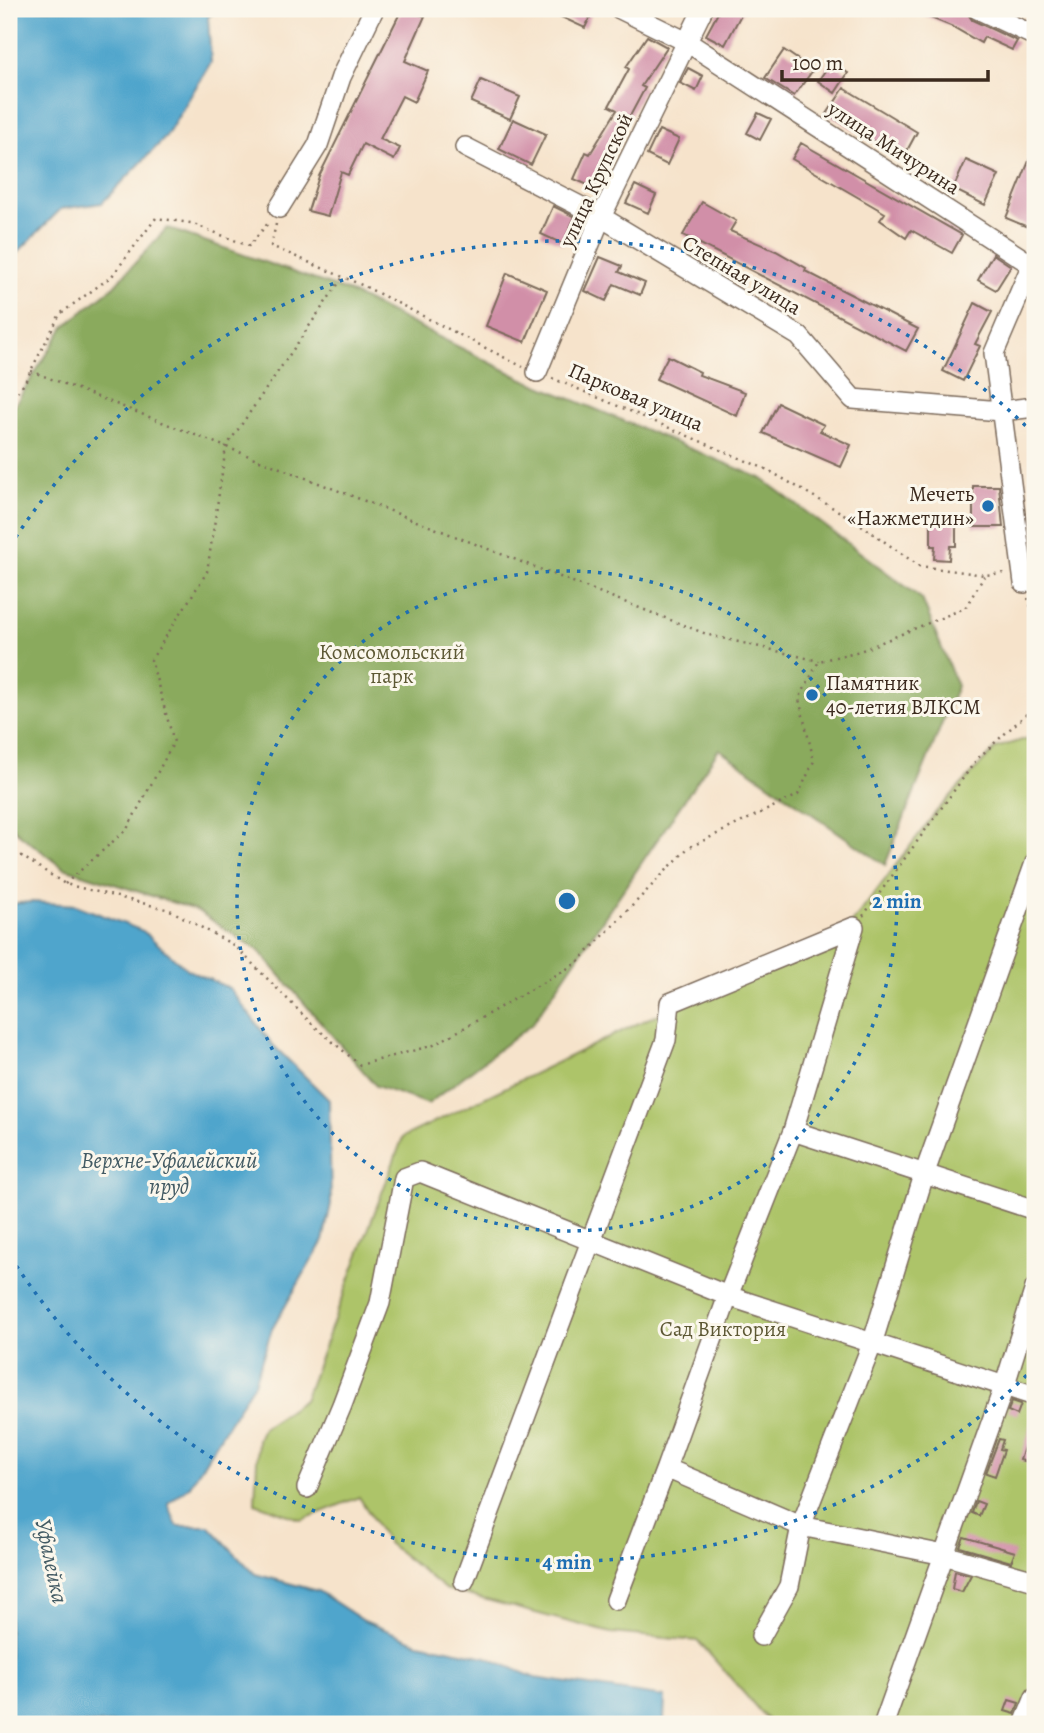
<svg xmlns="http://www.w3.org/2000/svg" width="1044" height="1733" viewBox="0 0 1044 1733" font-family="Alegreya,serif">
	<rect width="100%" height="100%" fill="#fbf7ec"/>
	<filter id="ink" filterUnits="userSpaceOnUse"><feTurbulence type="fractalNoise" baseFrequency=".0143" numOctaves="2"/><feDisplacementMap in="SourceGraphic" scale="14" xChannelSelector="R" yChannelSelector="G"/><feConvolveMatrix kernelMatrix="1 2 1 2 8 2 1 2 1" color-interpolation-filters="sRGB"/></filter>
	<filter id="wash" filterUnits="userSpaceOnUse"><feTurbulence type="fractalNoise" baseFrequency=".00686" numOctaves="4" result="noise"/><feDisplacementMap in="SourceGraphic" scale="28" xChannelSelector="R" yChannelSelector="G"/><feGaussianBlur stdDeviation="1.57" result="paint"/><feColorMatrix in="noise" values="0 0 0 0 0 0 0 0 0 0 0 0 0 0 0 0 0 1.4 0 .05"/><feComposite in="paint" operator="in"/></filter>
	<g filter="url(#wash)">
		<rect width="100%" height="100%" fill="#f6e3cb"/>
		<!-- green -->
		<path fill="#adc469" stroke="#747744" stroke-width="2" d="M1035 736V1724H771L698 1641 611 1633 445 1589 388 1543 359 1497 302 1520 255 1503 258 1439 263 1428 304 1400 403 1137 645 1020 841 938 936 812 996 748Z"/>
		<!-- forest -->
		<path fill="#8aaa5d" stroke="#626a3e" stroke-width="2" d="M167 228 347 291 521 378 761 478 922 599 957 686 885 865 719 749 532 1024 428 1104 376 1086 259 951 196 910 64 868 19 834 9 822V414L64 327 113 287Z"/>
		<!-- water -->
		<path fill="#4fa5cc" stroke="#456875" stroke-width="2" d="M9 9H218L208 17 211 62 166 137 102 203 61 209 9 261Z
			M32 902 76 905 143 931 188 970 229 988 274 1046 329 1100 331 1204 323 1241 272 1329 254 1383 189 1487 168 1503 177 1526H209L255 1574 318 1591 364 1621 418 1643 486 1657 535 1678 665 1697 664 1720 667 1724H9V904Z"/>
		<g id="blocks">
			<!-- building -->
			<path fill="#d18fa8" d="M402 9 425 16 405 61 428 71 414 102 402 96 380 139 400 148 394 160 363 144 348 175 341 172 328 216 308 211 319 176Z
				M544 9H594L585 28Z
				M720 9H744L725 45 706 35Z
				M909 9H965L972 20 1017 41 1012 50 984 37 981 43 953 27Z
				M647 36 667 47 641 86 645 88 606 161 609 162 597 189 574 179 586 152 590 154 617 110 609 106 629 69 626 67Z
				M784 50 813 70 794 96 765 78Z
				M831 62 848 73 835 93 818 81Z
				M688 68 703 76 696 91 680 83Z
				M481 80 520 97 510 119 471 102Z
				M844 88 917 132 903 158 827 114Z
				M758 113 771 119 760 140 747 133Z
				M513 119 546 134 531 165 499 149Z
				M659 130 679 139 667 165 647 155Z
				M801 143 962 235 952 253 911 230 906 238 880 220 885 213 792 159Z
				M1035 146V230L1006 218Z
				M966 160 999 175 985 205 953 189Z
				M635 185 656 195 648 213 626 203Z
				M702 202 736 221 730 231 776 251 806 268 805 271 918 329 906 351 683 235Z
				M553 206 575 217 563 244 541 234Z
				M993 254 1011 266 996 290 978 280Z
				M600 257 622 266 619 272 645 283 640 295 614 284 606 301 585 291Z
				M507 273 547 290 525 342 486 326Z
				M975 303 992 312 975 344 980 346 963 381 943 371Z
				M668 356 700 372 699 375 745 392 737 416 656 379Z
				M778 403 824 425 820 431 851 445 841 467 763 433Z
				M973 486H999L1003 527H973Z
				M931 520 956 521V546H950L949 560 934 559 935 546H931Z
				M1012 1401 1021 1404 1017 1415 1008 1411Z
				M1033 1419 1035 1420V1451L1031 1463 1020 1460Z
				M999 1439 1003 1440 1000 1449 1004 1450 995 1476 986 1473Z
				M976 1501 984 1504 979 1516 972 1513Z
				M964 1537 1015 1552 1011 1562 960 1547Z
				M955 1571 971 1575 962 1592 952 1589Z
				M1009 1700 1019 1703 1015 1714 1005 1711Z"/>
		</g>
	</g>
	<g filter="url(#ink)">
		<use href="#blocks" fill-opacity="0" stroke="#7c6b5b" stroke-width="2"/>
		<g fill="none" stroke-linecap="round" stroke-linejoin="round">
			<defs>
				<path id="minor" d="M620 9 687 42 1032 265
					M977 9 1035 36
					M465 147 601 217 799 336 853 399 1001 411 1035 407
					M279 208 318 145 341 77 374 9
					M537 372 601 217 703 9
					M1024 583 994 353 1035 257
					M1035 1288 1005 1384 944 1555 1035 1581
					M666 1468 728 1296 793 1131
					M307 1488 342 1405 380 1303 404 1178 420 1172 728 1296 1035 1396
					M464 1581 666 1040 670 1003 854 927 793 1131 1035 1210
					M616 1600 666 1468 801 1526 944 1555
					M761 1636 789 1586 801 1526 872 1344 924 1175 1035 863
					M884 1723 944 1555
					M1024 1724 1035 1697"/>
			</defs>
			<!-- minor casing -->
			<use href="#minor" stroke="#7c6b5b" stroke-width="22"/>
			<!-- path -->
			<path stroke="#7c6b5b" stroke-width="2.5" stroke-dasharray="2 5" stroke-linecap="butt" d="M276 224 271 246 364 286 523 367
				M31 371 709 635 819 661
				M552 378 768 470 854 520 919 566 985 575 1005 573
				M9 403 24 384 60 314 112 276 156 218 191 223 249 246 269 222
				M1028 598 1035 622
				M9 848 65 884 170 910 235 946 313 1025 360 1065 434 1045 577 963 688 848 798 795 814 761 799 699 819 661 860 651 965 608 985 575
				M65 884 127 829 174 742 151 660 207 572 226 447 343 277
				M863 916 977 759 1033 708 1035 701"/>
			<!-- minor -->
			<use href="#minor" stroke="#fff" stroke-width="19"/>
		</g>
	</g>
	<!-- distance rings -->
	<g fill="none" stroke="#1f6fb2" stroke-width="3.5" stroke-dasharray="3.5 7">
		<circle cx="567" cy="901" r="330"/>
		<path d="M1034 1368A661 661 0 0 1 10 1256M10 546A661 661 0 0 1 1034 434"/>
	</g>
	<!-- markers -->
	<g fill="#1f6fb2" stroke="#fbf7ec" stroke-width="2.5">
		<circle cx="988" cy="506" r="7"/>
		<circle cx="812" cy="695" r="7"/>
	</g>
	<g text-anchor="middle" stroke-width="6" stroke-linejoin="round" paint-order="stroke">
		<!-- street labels -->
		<g font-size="21" fill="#3b2a1e" stroke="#fbf7ec">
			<text transform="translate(894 148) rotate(33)" y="7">улица Мичурина</text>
			<text transform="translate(596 180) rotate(-65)" y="7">улица Крупской</text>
			<text transform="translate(742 275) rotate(31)" y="7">Степная улица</text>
			<text transform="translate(636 397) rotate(23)" y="7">Парковая улица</text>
		</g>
		<!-- poi labels -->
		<g font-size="21" fill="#3b2a1e" stroke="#fbf7ec" text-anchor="end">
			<text x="974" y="501">Мечеть<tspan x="974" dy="24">«Нажметдин»</tspan></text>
			<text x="826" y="690" text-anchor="start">Памятник<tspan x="826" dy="24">40-летия ВЛКСМ</tspan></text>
		</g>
		<!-- park labels -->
		<g font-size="21" fill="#5d5834" stroke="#fbf7ec">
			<text x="392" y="659">Комсомольский<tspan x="392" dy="24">парк</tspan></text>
			<text x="723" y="1336">Сад Виктория</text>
		</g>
		<!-- water labels -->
		<g font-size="23" font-style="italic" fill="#435b64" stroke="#fbf7ec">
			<text x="169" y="1168">Верхне-Уфалейский<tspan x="169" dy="26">пруд</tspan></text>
			<text transform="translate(52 1561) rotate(78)" y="8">Уфалейка</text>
		</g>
	</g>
	<circle cx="567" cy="901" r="10" fill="#1f6fb2" stroke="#fbf7ec" stroke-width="3.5"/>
	<g font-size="21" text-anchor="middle" font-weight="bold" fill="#1f6fb2" stroke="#fbf7ec" stroke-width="6" stroke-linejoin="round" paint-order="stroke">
		<text x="897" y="908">2 min</text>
		<text x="567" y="1569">4 min</text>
	</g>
	<!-- margin -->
	<rect width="1044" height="1733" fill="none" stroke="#fbf7ec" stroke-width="35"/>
	<!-- scale -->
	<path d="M782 70v10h206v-10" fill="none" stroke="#3b2a1e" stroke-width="3.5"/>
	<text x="792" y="70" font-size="21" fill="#3b2a1e" stroke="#fbf7ec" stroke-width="5" paint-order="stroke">100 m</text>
</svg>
